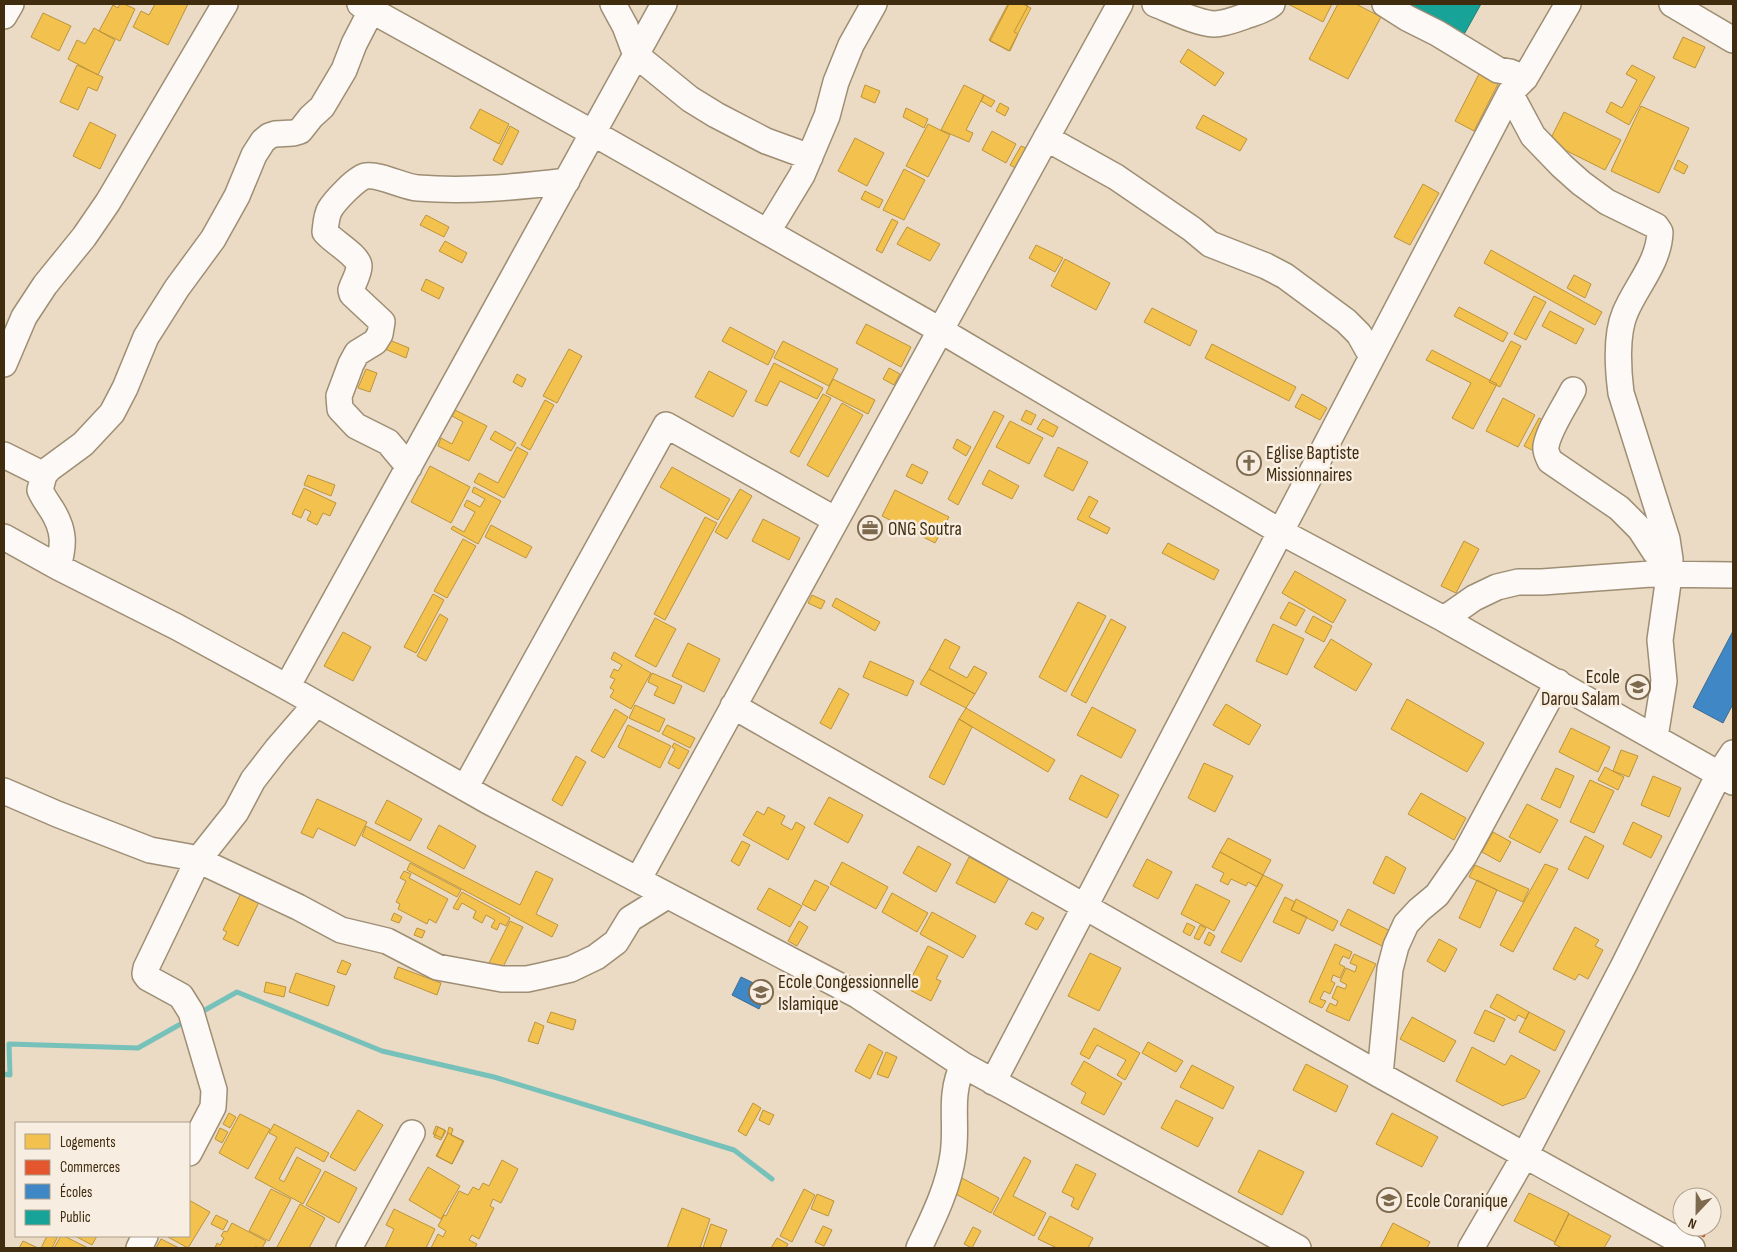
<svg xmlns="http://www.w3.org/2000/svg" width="1737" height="1252" viewBox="0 0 1737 1252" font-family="'Sofia Sans Condensed',sans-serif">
	<rect width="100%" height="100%" fill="#ebdac4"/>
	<!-- homes -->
	<path fill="#f2c14e" stroke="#bd943b" d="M120 4H124L135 9 120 41 99 31 113 5 118 8Z
		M155 4H188L168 45 133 27 141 11 149 15Z
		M1008 4H1024L1028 6 1014 32 1018 34 1010 51 989 40Z
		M1009 4H1023L1031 8 1009 51 990 41Z
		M1288 4H1332L1323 22Z
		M1338 4H1356L1381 17 1348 79 1309 59Z
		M43 13 71 26 59 51 31 37Z
		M94 28 115 40 98 75 68 59 77 40 85 44Z
		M1683 37 1705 47 1695 68 1673 58Z
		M1188 49 1224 73 1215 86 1180 62Z
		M77 65 103 77 97 91 88 87 78 110 60 102Z
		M1632 65 1655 77 1629 125 1606 112 1611 102 1622 108 1637 80 1626 74Z
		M1480 72 1499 82 1474 131 1455 121Z
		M865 85 880 91 875 103 861 97Z
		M964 85 984 95 966 130 973 133 969 142 941 130Z
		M984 95 995 101 991 107 981 101Z
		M1000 103 1009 108 1005 116 996 111Z
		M1641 106 1689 128 1659 193 1611 171Z
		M906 108 928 119 924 128 903 117Z
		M480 109 509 124 499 144 470 128Z
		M1564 112 1621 140 1605 170 1549 142Z
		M1203 115 1247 139 1240 151 1196 128Z
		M90 122 116 135 100 169 73 156Z
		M928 124 950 135 928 177 906 166Z
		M510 126 519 131 502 165 493 160Z
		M992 131 1016 144 1006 163 982 150Z
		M855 138 884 153 867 186 838 171Z
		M1021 146 1028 149 1017 169 1010 165Z
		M1678 160 1688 166 1684 174 1674 169Z
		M904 169 925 180 904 220 883 210Z
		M1423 184 1439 193 1410 245 1394 237Z
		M865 191 883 200 879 208 861 199Z
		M426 215 449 227 444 237 420 225Z
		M892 219 898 222 882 253 876 250Z
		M907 227 940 244 930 261 897 244Z
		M445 241 467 253 462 263 439 251Z
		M1036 245 1063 258 1055 272 1029 258Z
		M1491 250 1602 312 1595 325 1484 263Z
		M1065 259 1110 283 1096 310 1051 286Z
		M1574 275 1591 284 1585 298 1567 288Z
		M426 279 444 288 439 299 421 290Z
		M1534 296 1546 302 1526 340 1514 334Z
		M1459 307 1508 333 1503 342 1454 316Z
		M1152 308 1197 331 1190 346 1144 322Z
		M1550 311 1584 329 1576 344 1542 326Z
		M866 324 911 347 901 367 856 343Z
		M730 327 775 351 768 365 722 341Z
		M382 337 409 348 406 358 378 346Z
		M783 341 838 369 829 386 774 358Z
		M1511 341 1521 346 1500 387 1489 382Z
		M1212 344 1296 387 1289 401 1205 358Z
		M569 349 582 356 557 403 543 396Z
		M1432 350 1497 384 1473 429 1452 418 1471 383 1426 360Z
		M774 363 823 388 817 399 780 381 767 406 755 401Z
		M889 368 900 374 894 385 883 379Z
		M366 369 377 373 370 392 358 388Z
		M709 371 747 391 733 417 695 397Z
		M517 374 526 379 522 387 513 382Z
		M833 379 875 400 868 414 826 393Z
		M823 394 831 398 799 457 790 452Z
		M1302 394 1327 408 1320 420 1295 407Z
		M1503 398 1535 415 1518 447 1486 431Z
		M545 400 554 405 530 450 521 445Z
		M842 403 863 415 828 477 807 465Z
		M455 410 487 426 469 461 438 446 441 438 452 444 463 422 452 416Z
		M1026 410 1036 415 1031 425 1021 420Z
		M994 411 1004 416 958 505 948 499Z
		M1539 418 1549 423 1534 451 1524 446Z
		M1043 419 1058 427 1053 437 1037 429Z
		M1010 421 1043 438 1029 464 996 447Z
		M495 431 516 443 511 451 490 439Z
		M957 439 971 447 966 456 953 448Z
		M517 447 528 453 504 498 474 482 479 473 498 483Z
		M1058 447 1088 462 1073 491 1044 476Z
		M912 464 928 472 922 484 906 476Z
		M430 466 470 487 451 523 411 502Z
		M672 467 730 499 718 520 660 487Z
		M989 470 1019 486 1012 499 982 484Z
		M308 475 335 485 331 496 304 485Z
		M474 487 501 501 478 544 451 529 453 526 464 532 475 512 464 506 467 500 480 507 485 499 472 492Z
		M304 488 336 503 330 516 323 513 317 525 307 520 311 512 305 509 301 518 292 514Z
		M740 489 752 496 727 539 715 532Z
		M895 490 949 517 935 543 882 516Z
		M1089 496 1098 501 1089 517 1110 528 1107 534 1077 519Z
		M705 517 717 523 665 620 654 614Z
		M763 519 800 538 789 560 752 541Z
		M491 525 532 547 526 558 485 537Z
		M463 539 476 546 447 598 434 591Z
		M1464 541 1479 549 1456 593 1441 586Z
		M1168 543 1219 570 1214 580 1162 553Z
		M1295 571 1346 600 1333 623 1282 593Z
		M433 594 444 600 416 653 404 647Z
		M812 595 825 601 821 609 808 603Z
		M836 598 880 622 875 631 832 606Z
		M1078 602 1106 616 1066 692 1039 677Z
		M1289 602 1305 610 1296 626 1280 618Z
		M440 614 448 619 426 661 417 656Z
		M1313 616 1332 626 1324 642 1305 632Z
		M655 618 676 629 656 667 635 656Z
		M1111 619 1126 627 1086 703 1071 695Z
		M1273 624 1304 639 1287 675 1256 661Z
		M343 632 371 647 353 681 324 666Z
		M945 639 960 647 949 668 967 678 974 666 987 673 975 694 929 669Z
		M1331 639 1372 664 1356 691 1314 667Z
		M688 643 720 659 704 692 672 676Z
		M614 652 651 673 631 709 610 697 614 690 610 688 615 679 610 677 614 669 618 671 622 665 611 659Z
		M870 661 914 681 907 696 863 677Z
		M929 669 975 694 966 708 920 684Z
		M652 673 682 686 674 704 654 695 658 687 648 682Z
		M839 688 849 694 831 729 820 723Z
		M1407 699 1484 743 1467 772 1391 729Z
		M1226 704 1261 725 1249 745 1213 725Z
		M635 705 665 719 659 732 629 718Z
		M1092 707 1136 730 1121 758 1077 735Z
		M966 708 1055 760 1048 772 959 719Z
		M615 709 628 717 604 758 591 751Z
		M959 719 972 727 944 785 929 777Z
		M628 725 671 746 660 768 618 747Z
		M667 725 695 738 690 748 662 734Z
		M1571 728 1610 747 1598 772 1559 752Z
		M674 743 689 751 679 769 668 763 675 749 672 747Z
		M1621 750 1638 756 1629 777 1613 771Z
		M576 756 586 762 562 806 552 800Z
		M1204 763 1233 776 1215 812 1188 798Z
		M1605 767 1624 777 1618 790 1598 780Z
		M1556 768 1574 776 1560 808 1541 799Z
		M1081 775 1119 795 1107 818 1069 799Z
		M1653 776 1681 788 1669 817 1641 805Z
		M1590 780 1614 791 1594 833 1570 822Z
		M1421 793 1466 818 1454 840 1408 814Z
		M829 797 863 815 848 843 814 824Z
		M317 799 367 822 355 846 318 828 313 838 301 833Z
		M387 800 422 819 410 841 375 823Z
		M1527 804 1558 820 1540 853 1509 837Z
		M768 807 785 816 781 824 792 830 796 822 805 827 788 860 743 835 757 811 764 815Z
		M1633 822 1662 836 1651 858 1623 844Z
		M439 825 476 846 464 869 427 848Z
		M366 826 520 905 536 871 553 879 536 914 558 925 552 937 362 836Z
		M1493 832 1511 842 1500 862 1482 852Z
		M1585 836 1604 846 1588 879 1568 869Z
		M1228 838 1271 860 1263 875 1220 852Z
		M742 841 750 845 739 866 731 861Z
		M918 846 951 864 936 892 903 873Z
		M1220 852 1263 875 1257 887 1248 882 1246 886 1231 879 1228 885 1220 881 1224 873 1212 867Z
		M1386 856 1406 868 1394 894 1373 883Z
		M969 857 1009 878 995 903 956 883Z
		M1147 859 1172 872 1158 899 1133 886Z
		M842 862 888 887 876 909 830 884Z
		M410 863 461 890 457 897 407 870Z
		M1545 864 1558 869 1513 952 1500 945Z
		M1475 865 1529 889 1523 902 1469 877Z
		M404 871 411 874 409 878 448 899 436 923 429 919 427 924 398 909 400 904 396 902 406 881 400 878Z
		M1263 875 1283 885 1241 962 1221 952Z
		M815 880 829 887 815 911 802 904Z
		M1477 880 1497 890 1480 928 1459 918Z
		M1196 884 1230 901 1214 931 1181 914Z
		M769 888 802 906 790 927 757 909Z
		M462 892 510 918 506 926 500 923 497 930 491 927 495 920 486 915 482 923 473 918 476 911 462 903 458 910 453 908Z
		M241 893 259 902 238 946 223 939 227 932 223 930Z
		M892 893 928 913 917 932 882 912Z
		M1285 897 1295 902 1291 910 1307 917 1299 934 1273 922Z
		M1296 899 1338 921 1333 931 1291 910Z
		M1348 909 1394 933 1386 948 1340 925Z
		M932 912 976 936 963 958 920 934Z
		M1032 912 1044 918 1037 930 1025 924Z
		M394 913 402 917 399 923 391 920Z
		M510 921 523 927 502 969 489 963Z
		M799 921 808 927 797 946 788 941Z
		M1187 923 1195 927 1190 936 1183 932Z
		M1200 925 1206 928 1199 940 1194 938Z
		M1575 927 1599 940 1595 946 1603 950 1588 979 1579 974 1575 980 1553 969Z
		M417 928 425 931 422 938 414 935Z
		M1209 932 1215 936 1210 946 1204 943Z
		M1439 939 1457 949 1445 972 1427 961Z
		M1335 944 1352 952 1349 959 1343 956 1339 964 1345 967 1340 978 1333 975 1331 981 1335 983 1330 994 1324 991 1320 999 1326 1001 1322 1008 1309 1002Z
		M928 946 948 956 936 979 941 981 931 1001 906 988Z
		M1090 953 1121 968 1099 1011 1068 996Z
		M1354 954 1376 964 1349 1021 1326 1011 1330 1003 1336 1006 1338 1001 1332 998 1337 986 1345 989 1347 985 1340 981 1346 968 1355 972 1357 966 1350 963Z
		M342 960 351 964 346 975 337 972Z
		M398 967 441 983 437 995 394 978Z
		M296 973 335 986 328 1006 289 992Z
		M266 982 286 987 284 997 264 992Z
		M1497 994 1529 1012 1526 1019 1518 1015 1515 1021 1490 1007Z
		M1485 1010 1505 1019 1494 1042 1474 1033Z
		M551 1012 576 1020 573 1030 547 1022Z
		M1529 1012 1565 1031 1555 1051 1519 1032Z
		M1412 1017 1456 1041 1444 1062 1400 1039Z
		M535 1022 544 1026 538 1044 528 1041Z
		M1094 1028 1140 1053 1125 1080 1117 1075 1126 1060 1097 1045 1089 1059 1080 1054Z
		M1148 1042 1183 1061 1176 1072 1142 1053Z
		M869 1044 883 1052 870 1079 855 1071Z
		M1472 1047 1505 1065 1511 1055 1540 1071 1525 1098 1504 1105 1503 1106 1456 1081Z
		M886 1052 897 1057 888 1078 877 1074Z
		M1084 1061 1122 1083 1104 1115 1081 1103 1086 1093 1071 1084Z
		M1306 1064 1348 1086 1336 1112 1293 1090Z
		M1192 1065 1234 1087 1223 1109 1180 1087Z
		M1176 1100 1213 1118 1198 1147 1161 1128Z
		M753 1103 761 1108 746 1136 738 1131Z
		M358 1110 383 1125 355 1171 330 1157Z
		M763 1110 774 1115 769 1125 759 1120Z
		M229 1113 236 1117 230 1128 223 1124Z
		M1392 1113 1438 1137 1422 1167 1376 1144Z
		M240 1114 270 1129 248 1169 219 1153Z
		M274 1124 329 1153 324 1162 296 1147 279 1179 284 1182 297 1157 321 1170 303 1204 255 1178 277 1137 269 1133Z
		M436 1126 446 1131 442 1138 433 1134Z
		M438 1127 445 1130 441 1140 434 1137Z
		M449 1127 453 1129 451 1135 463 1141 452 1164 436 1156 447 1135Z
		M220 1128 228 1132 222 1143 215 1139Z
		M448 1133 464 1141 452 1164 437 1156Z
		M1259 1150 1304 1172 1282 1215 1238 1192Z
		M1024 1157 1031 1161 1013 1196 1046 1213 1034 1236 993 1214Z
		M502 1160 518 1169 501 1203 493 1199 490 1206 494 1208 479 1239 472 1235 469 1240 477 1244 475 1248H431L438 1234 443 1237 446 1231 438 1226 444 1215 446 1216 459 1191 468 1195 473 1187 479 1190 483 1183 489 1186Z
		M1076 1164 1096 1174 1078 1210 1071 1206 1074 1198 1062 1192Z
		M428 1167 460 1186 441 1219 409 1200Z
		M325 1171 357 1188 339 1223 306 1205Z
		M960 1177 999 1198 991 1213 952 1192Z
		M271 1189 291 1199 269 1241 249 1231Z
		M804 1189 815 1195 792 1242 780 1236Z
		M1529 1193 1569 1213 1555 1242 1514 1221Z
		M817 1194 834 1201 828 1216 811 1209Z
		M189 1200 210 1212 188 1248 168 1237 189 1236Z
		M300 1204 325 1218 309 1248H280L277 1247Z
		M682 1208 710 1219 700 1248H667Z
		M394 1209 435 1229 426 1248H385L394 1229 386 1225Z
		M1569 1214 1611 1236 1604 1248H1562L1554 1244Z
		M216 1215 228 1221 223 1230 211 1224Z
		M1050 1216 1093 1238 1088 1248H1057L1038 1239Z
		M232 1223 266 1241 262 1248 255 1247 254 1248H215L217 1243 220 1245 224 1238 221 1236 224 1231 227 1232Z
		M1393 1223 1430 1242 1427 1248H1380Z
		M711 1224 727 1230 720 1248H703Z
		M823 1226 832 1230 824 1246 815 1242Z
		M973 1227 981 1231 972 1248 964 1244Z
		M47 1236H58L52 1248H41Z
		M61 1236H64L88 1248H54Z
		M75 1236H97L92 1245Z
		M777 1238 788 1244 786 1248H771Z
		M161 1239 179 1248H156Z
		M23 1241 38 1248H19Z"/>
	<!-- shops -->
	<path fill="#e4572e" stroke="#b34a25" d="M1712 1202 1720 1206 1712 1222Z
		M1691 1227H1709L1704 1237 1689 1230Z"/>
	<!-- schools -->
	<path fill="#3f88c5" stroke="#3f6c8e" d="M1733 631V704L1723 723 1693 707Z
		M741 977 768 990 759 1009 732 995Z"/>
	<!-- public -->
	<path fill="#17a398" stroke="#237f6f" d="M1399 4H1481L1462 38Z"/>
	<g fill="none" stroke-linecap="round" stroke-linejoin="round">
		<!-- stream -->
		<path stroke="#76c1ba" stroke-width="5" d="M198 1014 237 992 382 1051 494 1077 734 1150 772 1179
			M4 1074 10 1075 9 1044 138 1048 186 1021"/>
		<defs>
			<path id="minor" d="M360 4 593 133 940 330 1281 532 1444 619 1733 782
				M613 4 625 26 636 55 690 99 716 115 766 141 810 157
				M1155 4C1171 10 1196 23 1214 24 1225 24 1237 19 1248 15 1257 12 1265 10 1272 4
				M1385 4 1407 18 1437 33 1498 70 1510 72 1525 78
				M1672 4 1733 40
				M4 16 11 4
				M1510 93 1533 136 1562 166 1581 183 1607 202 1656 226 1660 232C1659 263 1636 286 1625 313 1616 334 1618 370 1621 393L1667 539 1670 559 1669 576 1660 640 1664 681 1655 737
				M1046 138 1116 177 1192 229 1210 244 1266 266 1285 276 1346 321 1359 334 1368 350 1375 351
				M768 231 802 175 827 116 836 82 851 45 874 4
				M4 364 24 317 45 285 84 237 108 202 225 4
				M1573 390C1565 406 1549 429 1546 446 1545 452 1548 456 1550 461L1619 508 1640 529 1655 552 1659 556 1670 559
				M4 455 44 475
				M409 467 388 442 356 426 340 409 339 396 351 364 357 353 375 342 380 334 382 322 352 294 351 290C353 283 359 274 359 266 359 256 332 241 325 232 326 224 326 216 330 209 335 201 357 177 366 176 381 174 403 187 418 188 468 192 517 187 567 181
				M4 537 58 567 177 627 287 687 488 801 857 995 963 1065 1298 1248
				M58 567C64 545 65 531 52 510 48 504 43 497 40 490L44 475 49 469 83 444 112 413 125 388 146 337 177 288 213 239 237 196 254 155 263 141 269 136 275 134 293 133 300 131 311 117 322 107 344 70 354 44 371 11
				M1444 619 1474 598 1497 587 1518 582H1542L1651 574 1733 575
				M287 687 664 4
				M733 706 1380 1075 1692 1248
				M465 788 666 425 836 520
				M4 791 57 814 150 850 189 857 198 860 298 907 341 930 387 941 437 967 502 979H527L541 976 571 969 596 957 616 942 630 919 667 896
				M638 880 1120 4
				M1380 1075 1390 969 1396 946 1406 924 1419 910 1437 895 1464 856 1558 682
				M993 1082 1510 93 1525 78 1568 4
				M189 1153 213 1107 214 1090 191 1012 181 996 148 978 145 974 146 968 198 860 236 812 253 780 277 749 316 704
				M139 1248 145 1236
				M349 1248 412 1133
				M919 1248C933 1218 948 1189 953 1155 958 1123 948 1097 963 1065
				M1471 1248 1525 1155 1624 965 1719 774 1733 753"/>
		</defs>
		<!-- minor casing -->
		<use href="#minor" stroke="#9e8e74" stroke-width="28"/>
		<!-- minor -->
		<use href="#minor" stroke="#fcf9f6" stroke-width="25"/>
	</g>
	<!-- icons -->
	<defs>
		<symbol id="church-ring" viewBox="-11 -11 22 22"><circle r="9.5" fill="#f7ede0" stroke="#7c694e" stroke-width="1.5"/><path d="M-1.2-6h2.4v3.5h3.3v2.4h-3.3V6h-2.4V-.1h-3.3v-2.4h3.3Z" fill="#7c694e"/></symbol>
		<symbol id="office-ring" viewBox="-11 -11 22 22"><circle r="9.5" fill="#f7ede0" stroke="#7c694e" stroke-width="1.5"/><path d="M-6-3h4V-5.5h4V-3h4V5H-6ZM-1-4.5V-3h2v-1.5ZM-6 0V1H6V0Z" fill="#7c694e"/></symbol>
		<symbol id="school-ring" viewBox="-11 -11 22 22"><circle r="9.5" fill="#f7ede0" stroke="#7c694e" stroke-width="1.5"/><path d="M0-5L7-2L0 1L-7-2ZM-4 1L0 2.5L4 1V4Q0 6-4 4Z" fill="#7c694e"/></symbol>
	</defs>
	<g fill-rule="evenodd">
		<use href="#church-ring" x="1235" y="449" width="28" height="28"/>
		<use href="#office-ring" x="856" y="514" width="28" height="28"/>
		<use href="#school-ring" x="1624" y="673" width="28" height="28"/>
		<use href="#school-ring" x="747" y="978" width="28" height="28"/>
		<use href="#school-ring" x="1375" y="1186" width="28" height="28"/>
	</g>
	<g text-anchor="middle" stroke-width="5" stroke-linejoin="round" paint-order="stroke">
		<!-- poi labels -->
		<g font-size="19" fill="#402c0f" stroke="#f7ede0" text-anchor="start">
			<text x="1266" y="459">Eglise Baptiste<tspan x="1266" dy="22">Missionnaires</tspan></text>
			<text x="888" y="535">ONG Soutra</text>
			<text x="1620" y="683" text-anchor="end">Ecole<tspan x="1620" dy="22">Darou Salam</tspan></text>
			<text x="778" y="988">Ecole Congessionnelle<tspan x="778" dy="22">Islamique</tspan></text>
			<text x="1406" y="1207">Ecole Coranique</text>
		</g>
	</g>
	<!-- border -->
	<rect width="1737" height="1252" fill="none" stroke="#402c0f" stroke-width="10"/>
	<!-- legend -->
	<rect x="15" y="1122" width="175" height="115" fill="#f7ede0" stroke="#aea08c"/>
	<rect x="25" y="1134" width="25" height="15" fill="#f2c14e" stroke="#aea08c"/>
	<text x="60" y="1147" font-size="15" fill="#402c0f">Logements</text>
	<rect x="25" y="1160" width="25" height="15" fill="#e4572e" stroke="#aea08c"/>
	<text x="60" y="1172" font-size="15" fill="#402c0f">Commerces</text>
	<rect x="25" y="1184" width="25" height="15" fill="#3f88c5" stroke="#aea08c"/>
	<text x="60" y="1197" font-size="15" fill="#402c0f">Écoles</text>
	<rect x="25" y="1210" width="25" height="15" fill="#17a398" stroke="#aea08c"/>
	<text x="60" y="1222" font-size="15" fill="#402c0f">Public</text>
	<!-- north arrow -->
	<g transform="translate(1697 1212) rotate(202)"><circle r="24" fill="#f7ede0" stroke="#aea08c"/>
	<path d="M0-4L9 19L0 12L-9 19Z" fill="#7c694e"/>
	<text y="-8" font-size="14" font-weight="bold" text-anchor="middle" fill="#402c0f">N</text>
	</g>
</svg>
